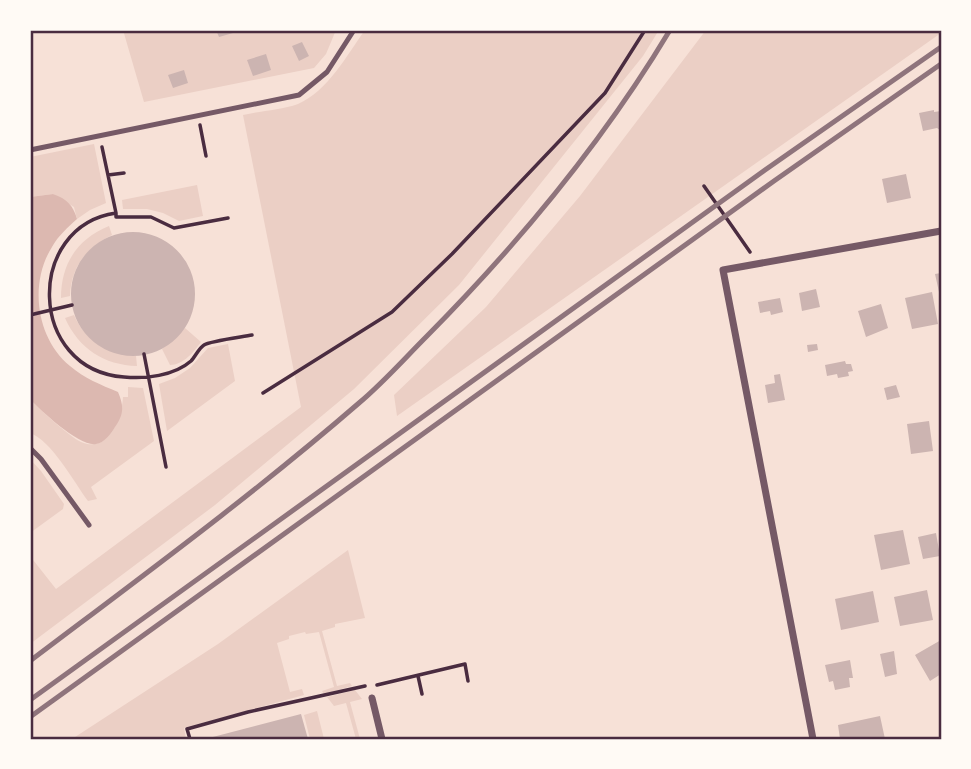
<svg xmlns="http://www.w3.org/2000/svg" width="971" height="769" viewBox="0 0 971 769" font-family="'PT Sans',sans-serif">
	<rect width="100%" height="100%" fill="#f7e1d7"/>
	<!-- green -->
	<path fill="#ebcfc5" d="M123 30H336L326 54 314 68 144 102Z
		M365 30H659L643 56 459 285 354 389 215 505 30 644V556L56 589 301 407 243 115C260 111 281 110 298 104 328 91 347 55 365 30Z
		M706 30H941V33L397 416 394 395 486 307 580 196Z
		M94 144 106 203 90 210 77 219 74 207 53 194 30 197V157Z
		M197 185 203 216 179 221 163 213 147 209H123L122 200Z
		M109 226 112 235C86 248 71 267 70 296L61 298C61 264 77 239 109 226Z
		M74 315C86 342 108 354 136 356L137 366C104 365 79 349 65 318Z
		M185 328 201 342C194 352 183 365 170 365L162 349Z
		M228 344 235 381 167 431 159 384 175 378 190 368 208 348Z
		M128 387 143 388 154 441 91 487 97 499 88 501C74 482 51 440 30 433V399C39 409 70 437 81 442 109 454 122 417 123 397H128Z
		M30 459 41 471 64 504 63 509 30 533Z
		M348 550 365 618 335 624V627L322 631 337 686 350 683 352 686 324 694 322 691 334 687 319 632 306 634 305 632 289 636V639L277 643 290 692 302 689 304 695 184 728 186 739H72L218 644Z
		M355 690 362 699 350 702 360 739H356L346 703 334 706 327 697Z
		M317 711 324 739H310L304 715Z"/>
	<!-- water -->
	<path fill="#dcb8b0" d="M53 194C67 199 73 205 77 219 68 227 58 236 52 247 29 283 36 338 70 366 84 378 101 385 118 392 124 406 124 414 115 427 111 434 104 443 96 444 80 447 41 411 30 399V197Z"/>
	<!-- building -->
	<path fill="#ccb4b1" d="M216 30H232L233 33 219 37Z
		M302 42 309 56 299 61 292 46Z
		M266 54 271 70 253 76 247 60Z
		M184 70 188 83 173 88 168 75Z
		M934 110V112L941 111V131L937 128 923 131 919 113Z
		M906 174 911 198 887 203 882 179Z
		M71 294a62 62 0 1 1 124 0a62 62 0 1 1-124 0Z
		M941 273V291L939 292 935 274Z
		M816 289 820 307 802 311 799 293Z
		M932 292 938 324 912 329 905 298Z
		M780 298 783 312 771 315 770 311 760 313 758 302Z
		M881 304 888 328 866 337 858 311Z
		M817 344 818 350 808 352 807 345Z
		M845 361 846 364H851L853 371 848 372 849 376 838 378 837 374 827 376 825 365Z
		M780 374 785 400 768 403 765 385 775 383 774 375Z
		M896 385 900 397 887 400 884 388Z
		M929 421 933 451 911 454 907 424Z
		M903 530 910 564 881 570 874 535Z
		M936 533 940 556 923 559 918 537Z
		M927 590 933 620 900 626 894 597Z
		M873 591 879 622 841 630 835 599Z
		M941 640V674L930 681 915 655Z
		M894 651 897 674 885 677 880 654Z
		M850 660 853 678H849L850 687 835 690 833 681 829 682 825 665Z
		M301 714 308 739H209V738Z
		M880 716 885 739H840L838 725Z"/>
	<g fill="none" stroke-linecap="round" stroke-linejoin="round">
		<!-- path -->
		<path stroke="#4a2c40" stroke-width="3.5" d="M200 125 206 156
			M102 147 116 213
			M108 175 124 173
			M704 186 750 252
			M228 218 174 228 151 217H116V213C25 226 27 370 124 377 145 379 174 376 191 361 195 357 199 348 204 345 210 341 242 337 252 335
			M30 315 72 305
			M144 354 166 467
			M263 393 392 312 452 254 605 93 645 30
			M418 676 422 694
			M377 685 465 664 468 681
			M190 739 187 729 248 712 365 686"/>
		<!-- service -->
		<path stroke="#755966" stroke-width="5" d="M30 150 299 95 327 72 354 30
			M30 448 41 459 89 525"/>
		<!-- minor -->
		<path stroke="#755966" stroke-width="7" d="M372 698 382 739
			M813 739 723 270 941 231"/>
		<!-- rail -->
		<path stroke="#8f747c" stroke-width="5" d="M30 661C141 577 254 494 359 403 383 383 405 358 427 336 519 243 603 142 670 30
			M30 700 765 170 941 47
			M30 717 774 181 941 64"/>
	</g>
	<!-- border -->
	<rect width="971" height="769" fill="none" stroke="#fffaf5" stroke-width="63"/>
	<rect x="32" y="32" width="908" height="706" fill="none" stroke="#4a2c40" stroke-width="2.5"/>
</svg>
